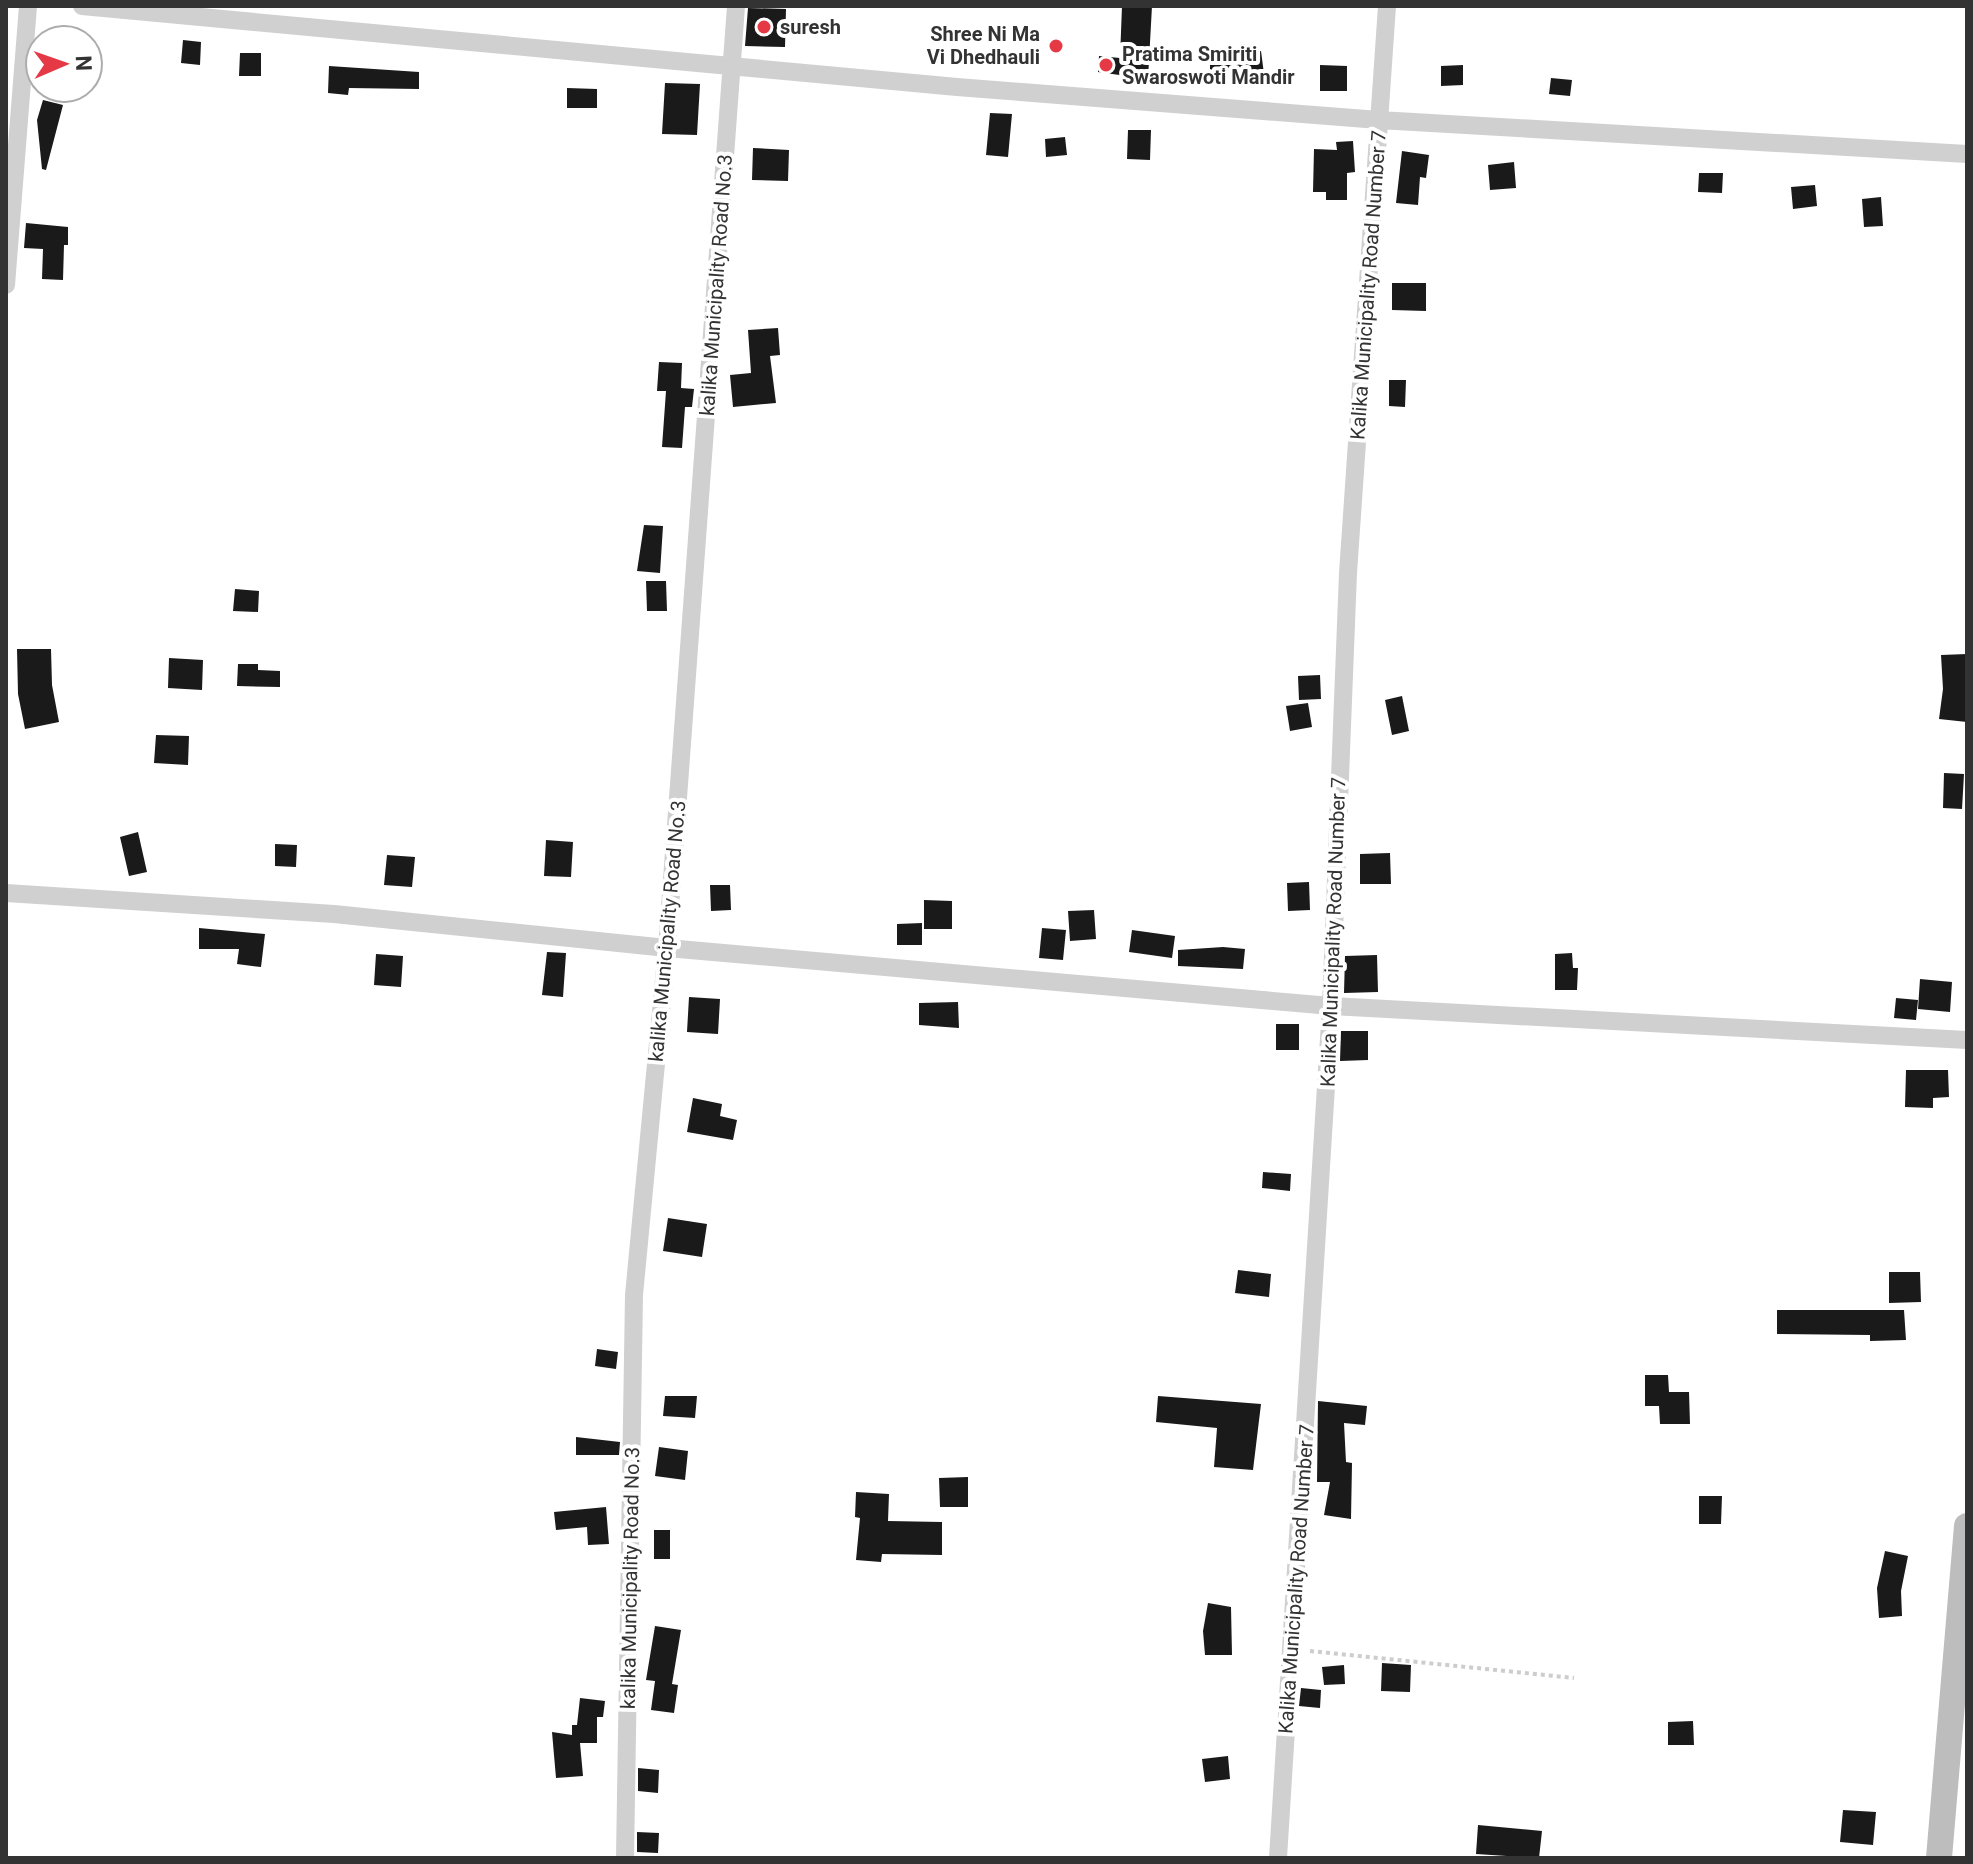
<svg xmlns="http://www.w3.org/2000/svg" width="1973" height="1864" viewBox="0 0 1973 1864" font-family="Roboto,sans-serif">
	<rect width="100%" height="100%" fill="#fff"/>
	<!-- building -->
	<path fill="#1a1a1a" d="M1122 6H1152L1148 79 1098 72 1099 56 1120 58Z
		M748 8 786 9 785 47 745 46Z
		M183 40 201 42 200 65 181 63Z
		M1261 51 1264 74 1210 75V55Z
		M240 53H261V76H239Z
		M1320 65 1347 66V91H1320Z
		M1463 65V85L1441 86V66Z
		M329 66 419 72V89L349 88 348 95 328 93Z
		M1551 78 1572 80 1570 96 1549 94Z
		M665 83 700 84 697 135 662 134Z
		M567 88 597 89V108H567Z
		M43 100 63 105 46 170 42 169 37 120Z
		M990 113 1012 114 1008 157 986 155Z
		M1128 130H1151L1150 160 1127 159Z
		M1065 137 1067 155 1046 157 1045 139Z
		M1353 141 1355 172 1347 173V200H1326V192H1313L1314 149 1337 150 1336 142Z
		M753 148 789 150 788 181 752 180Z
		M1402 151 1429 155 1426 178 1420 177 1418 205 1396 203Z
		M1514 162 1516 188 1490 190 1488 165Z
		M1699 173H1723L1722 193 1698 192Z
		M1815 185 1817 206 1793 209 1791 187Z
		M1881 197 1883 226 1864 227 1862 199Z
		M26 223 68 227V245H64L63 280 42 279 43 249 24 248Z
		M1392 283H1426V311L1392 310Z
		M778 328 780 355 770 356 776 403 733 407 730 375 751 373 748 330Z
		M659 362 682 363 681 388 694 389 692 407H685L682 448 662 447 666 391H657Z
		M1389 380H1406L1405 407 1389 406Z
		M644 525 663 526 660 573 637 571Z
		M646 581H666L667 611H647Z
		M235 589 259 591 258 612 233 611Z
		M17 649H51L52 685 59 722 25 729 18 694Z
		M1967 654V722L1939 719 1943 689 1941 655Z
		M169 658 203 660 202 690 168 688Z
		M238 664H258V670L280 671V687L237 686Z
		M1320 675 1321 699 1299 700 1298 676Z
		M1402 696 1409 731 1392 735 1385 700Z
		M1308 703 1312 727 1290 731 1286 706Z
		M156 735 189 736 188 765 154 763Z
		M1944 773 1964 774 1962 809 1943 808Z
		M138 832 147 872 129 876 120 837Z
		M546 840 573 842 571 877 544 876Z
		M275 844 297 845 296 867 275 866Z
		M1390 853 1391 884H1360V854Z
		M387 855 415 857 412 887 384 885Z
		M1309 882 1310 910 1288 911 1287 883Z
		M710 885H730L731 910 711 911Z
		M924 900 952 901V929H924Z
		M1094 910 1096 939 1070 941 1068 911Z
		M922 923V945H897V924Z
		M199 928 265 934 261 967 237 964 239 949H199Z
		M1042 928 1066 930 1063 960 1039 958Z
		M1132 930 1175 936 1172 958 1129 952Z
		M1223 947 1245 949 1243 969 1178 966V950Z
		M547 952 566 953 563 997 542 995Z
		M1572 953 1573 968H1578L1577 990H1555V954Z
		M376 954 403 956 401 987 374 985Z
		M1377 955 1378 992 1344 993 1345 956Z
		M1920 979 1952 982 1950 1012 1918 1009Z
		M689 997 720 999 718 1034 687 1032Z
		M1896 998 1918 1000 1916 1020 1894 1018Z
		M958 1002 959 1028 919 1025V1003Z
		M1276 1024H1299V1050H1276Z
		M1341 1031H1368V1060L1340 1061Z
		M1906 1070H1948L1949 1097 1933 1098V1108L1905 1107Z
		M693 1098 722 1104 720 1116 737 1120 733 1140 687 1132Z
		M1263 1172 1291 1174 1290 1191 1262 1188Z
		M668 1218 707 1224 702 1257 663 1251Z
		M1238 1270 1271 1274 1269 1297 1235 1293Z
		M1889 1272H1920L1921 1302 1889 1303Z
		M1777 1310H1904L1906 1340 1870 1341V1335L1777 1334Z
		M597 1349 618 1352 616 1369 595 1366Z
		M1645 1375H1668L1669 1392H1689L1690 1424H1660L1659 1406H1645Z
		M665 1396H697L695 1418 663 1416Z
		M1158 1396 1261 1404 1253 1470 1214 1467 1217 1428 1156 1422Z
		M1318 1401 1367 1406 1365 1425 1344 1423 1346 1462 1352 1463 1351 1519 1324 1515 1330 1482H1317Z
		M576 1437 620 1442 619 1455H576Z
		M659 1447 688 1451 685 1480 655 1476Z
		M968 1477V1507H940L939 1478Z
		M856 1492 889 1494 888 1521 942 1522V1555L882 1554 881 1562 856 1560 860 1518 855 1517Z
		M1699 1496H1722L1721 1524H1699Z
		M606 1507 609 1544 588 1545 587 1527 556 1530 554 1512Z
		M654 1530H670V1559H654Z
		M1885 1551 1908 1556 1901 1591 1902 1616 1879 1618 1877 1588Z
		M1208 1603 1231 1607 1232 1655H1205L1203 1631Z
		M655 1626 681 1630 672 1684 678 1685 674 1713 651 1710 655 1681 646 1680Z
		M1382 1663 1411 1665 1410 1692 1381 1691Z
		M1344 1665 1345 1684 1324 1685 1322 1667Z
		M1301 1688 1321 1690 1320 1708 1299 1706Z
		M580 1698 605 1701 603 1717H597V1743H580L583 1776 556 1778 552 1732 572 1735V1725H577Z
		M1693 1721 1694 1745H1668V1722Z
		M1228 1756 1230 1779 1205 1782 1202 1759Z
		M638 1768 659 1770 658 1793 638 1791Z
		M1843 1810 1876 1812 1873 1845 1840 1842Z
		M1478 1825 1542 1831 1539 1858 1476 1854Z
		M637 1832 659 1833 658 1853 637 1852Z"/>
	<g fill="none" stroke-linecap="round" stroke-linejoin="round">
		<!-- path -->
		<path stroke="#cdcdcd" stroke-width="4" stroke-dasharray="4 4" stroke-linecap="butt" d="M1310 1651 1574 1678"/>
		<!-- street -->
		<path stroke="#d0d0d0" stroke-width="18" d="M82 6 957 87 1379 120 1967 154
			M6 285 28 6
			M6 893 334 914 667 948 1331 1006 1967 1040
			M625 1858 634 1295 667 948 736 6
			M1278 1858 1331 1006 1348 573 1387 6"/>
		<!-- secondary -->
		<path stroke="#bdbdbd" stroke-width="26" d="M1939 1858 1967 1526"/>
	</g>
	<!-- markers -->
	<g fill="#e63946" stroke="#fff" stroke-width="3">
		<circle cx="764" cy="27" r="8"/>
		<circle cx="1056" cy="46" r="8"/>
		<circle cx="1106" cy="65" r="8"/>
	</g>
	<g text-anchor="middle" stroke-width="8" stroke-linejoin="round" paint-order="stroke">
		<!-- poi labels -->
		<g font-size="20" font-weight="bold" fill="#333" stroke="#fff" text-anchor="start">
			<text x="780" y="34">suresh</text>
			<text x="1040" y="41" text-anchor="end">Shree Ni Ma<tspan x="1040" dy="23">Vi Dhedhauli</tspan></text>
			<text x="1122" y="61">Pratima Smiriti<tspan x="1122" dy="23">Swaroswoti Mandir</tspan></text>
		</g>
		<!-- street labels -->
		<g font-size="20" fill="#333" stroke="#fff">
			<text transform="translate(716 285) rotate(-86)" y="7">kalika Municipality Road No.3</text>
			<text transform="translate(1368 285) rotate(-86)" y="7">Kalika Municipality Road Number 7</text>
			<text transform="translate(667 931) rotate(-85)" y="7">kalika Municipality Road No.3</text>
			<text transform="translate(1333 932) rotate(-88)" y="7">Kalika Municipality Road Number 7</text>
			<text transform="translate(630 1578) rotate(-89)" y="7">kalika Municipality Road No.3</text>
			<text transform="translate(1296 1579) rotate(-86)" y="7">Kalika Municipality Road Number 7</text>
		</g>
	</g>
	<!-- border -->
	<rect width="1973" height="1864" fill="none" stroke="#333333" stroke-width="16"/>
	<!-- north arrow -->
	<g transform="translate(64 64) rotate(88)"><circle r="38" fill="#ffffff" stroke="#adadad" stroke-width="2"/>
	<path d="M0-6L14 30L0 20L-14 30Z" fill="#e63946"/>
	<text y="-12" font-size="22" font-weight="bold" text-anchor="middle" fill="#333333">N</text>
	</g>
</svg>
